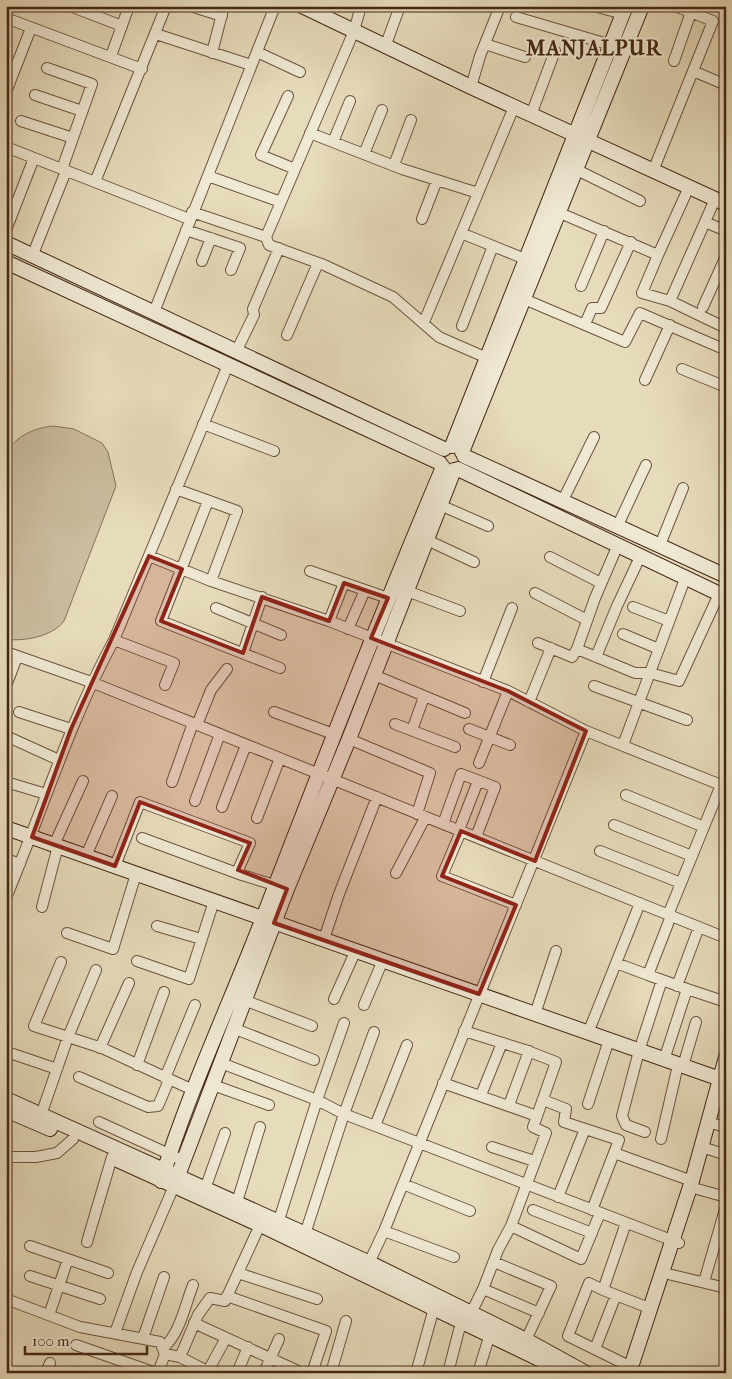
<svg xmlns="http://www.w3.org/2000/svg" width="732" height="1379" viewBox="0 0 732 1379" font-family="'IM FELL French Canon',serif">
	<rect width="100%" height="100%" fill="#e6dbbb"/>
	<filter id="stains"><feTurbulence type="fractalNoise" baseFrequency=".004" numOctaves="4"/><feColorMatrix values="0 0 0 0 .2 0 0 0 0 .09 0 0 0 0 .02 0 0 0 .5 -.17"/></filter>
	<radialGradient id="worn" r=".72"><stop offset=".6" stop-color="#630" stop-opacity="0"/><stop offset="1" stop-color="#630" stop-opacity=".3"/></radialGradient>
	<!-- garden -->
	<path fill="#cabc9f" stroke="#86725a" d="M53 426 74 429 102 443 108 452 116 486 64 621C53 636 24 642 6 639V453C16 436 34 428 53 426Z"/>
	<g fill="none" stroke-linecap="round" stroke-linejoin="round">
		<defs>
			<path id="street" d="M70 6 122 26
				M190 6 222 16
				M361 6 354 31 266 237 269 245 324 265 393 297 439 337 487 358
				M594 6 623 14
				M516 17 611 45
				M6 18 142 69
				M156 34 251 65
				M485 44 525 57
				M385 47 400 6
				M257 52 300 72
				M212 53 224 6
				M111 56 129 6
				M674 61 691 12
				M47 68 92 84 62 169
				M693 71 726 85
				M471 87 480 56 500 6
				M6 92 31 28
				M35 95 82 111
				M288 96 261 155 295 169
				M531 115 555 51
				M21 121 73 138
				M310 133 402 169 478 193
				M333 142 350 101
				M6 147 189 219
				M364 154 382 110
				M394 165 411 120
				M577 170 640 201
				M653 171 713 21 675 6
				M208 176 281 202
				M95 182 166 6
				M715 199 705 222 726 231
				M192 212 266 237
				M560 213 658 255 642 293 670 301 726 328
				M422 219 437 180
				M6 230 34 158
				M186 230 240 248 231 270
				M461 233 525 259
				M33 254 66 171
				M658 255 689 187
				M202 261 211 238
				M581 286 604 231
				M524 299 625 342 640 313 726 350
				M670 301 705 222
				M703 307 726 256
				M154 312 275 6
				M424 322 514 107
				M585 324 592 308H601L631 242
				M462 326 493 246
				M287 335 318 263
				M237 350 254 315 253 309 279 248
				M682 369 726 387
				M645 380 670 325
				M203 424 274 451
				M176 489 237 511 211 581
				M563 500 594 437
				M208 501 161 621 280 668
				M440 505 488 526
				M618 525 646 465
				M427 540 474 562
				M660 545 683 488
				M617 547 595 598 577 649 635 673H650L679 681 719 594
				M149 556 211 581 329 621 508 691 586 731 726 787
				M550 557 601 583
				M310 571 388 598
				M407 591 460 611
				M535 593 587 620
				M633 607 669 621
				M216 608 281 635
				M329 621 344 583
				M348 629 365 590
				M623 634 659 649
				M114 640 174 663 165 685
				M538 643 572 657 577 649
				M6 652 91 682 726 938
				M243 653 262 597
				M596 657 617 606 640 557
				M374 675 465 713
				M483 682 512 608
				M6 686 17 657
				M594 686 687 720
				M529 702 551 648
				M19 712 71 729
				M274 712 336 735
				M395 724 455 747
				M197 725 211 690 227 669
				M469 729 510 745
				M412 730 424 697
				M6 736 59 760
				M349 739 430 773 417 814
				M623 745 685 579
				M479 763 508 691
				M6 782 46 794
				M172 782 193 723
				M626 795 704 827
				M195 801 220 734
				M222 807 246 745
				M257 818 280 758
				M443 824 461 774 495 787 476 837
				M614 825 692 856
				M459 830 478 781
				M461 831 442 876 516 905
				M142 838 242 875
				M54 845 83 781
				M600 851 681 883
				M86 856 112 796
				M6 859 20 864
				M115 866 140 802 250 843 238 870 242 875 281 887
				M396 873 425 818
				M6 898C42 812 69 723 114 640L228 365
				M42 907 58 846
				M668 915 721 785
				M157 926 201 939
				M67 933 113 949 136 874
				M324 939 339 894 377 797
				M137 961 189 979 214 901
				M61 962 34 1026 102 1048 193 1090
				M616 963 648 975
				M677 986 699 927
				M687 989 726 1002
				M334 999 356 950
				M244 1000 312 1026
				M364 1005 383 960
				M535 1014 556 951
				M233 1028 314 1060
				M588 1033 640 903
				M100 1048 129 983
				M13 1054 57 1069
				M664 1060 687 989 648 975 671 916
				M221 1063 317 1100 344 1114 679 1243
				M137 1065 164 992
				M683 1066 696 1022
				M79 1077 148 1107 158 1106 169 1080
				M165 1078 195 1005
				M443 1083 537 1116 556 1062 525 1050 464 1031
				M213 1085 269 1105
				M481 1095 502 1043
				M543 1100 566 1109 564 1122 619 1140 592 1210
				M588 1104 609 1040
				M509 1105 529 1051
				M41 1115 68 1037 96 970
				M99 1122 182 1160
				M714 1124 726 1127
				M375 1126 407 1045
				M645 1132 626 1125 622 1116 639 1051 662 980
				M661 1139 678 1065
				M492 1147 534 1161
				M708 1149 726 1155
				M614 1153 692 1181
				M6 1157H36L57 1153 73 1139
				M403 1184 470 1211
				M205 1189 225 1133
				M697 1189 726 1197
				M558 1197 585 1129
				M237 1202 260 1127
				M533 1210 592 1233
				M626 1223 603 1290 649 1308
				M274 1226 278 1223 317 1100 344 1023
				M511 1226 581 1259 600 1213
				M384 1231 454 1257
				M305 1234 344 1114 374 1032
				M87 1242 112 1157
				M30 1246 108 1273
				M494 1262 551 1286 526 1340
				M367 1267 384 1231 586 731
				M238 1273 317 1299
				M668 1274 726 1288
				M30 1276 100 1299
				M704 1282 726 1206
				M483 1289 539 1313
				M603 1290 589 1283 568 1336 631 1367
				M227 1296 326 1331 312 1373
				M6 1299 80 1327 160 1342 165 1354
				M471 1313 483 1289 498 1250 511 1226 546 1133 533 1127 537 1116
				M49 1315 68 1259
				M194 1323 296 1370
				M115 1333 137 1272 174 1186
				M143 1338 164 1277
				M76 1345 156 1373
				M163 1348C180 1334 185 1305 193 1285
				M595 1349 616 1295
				M180 1357 211 1373
				M208 1371 226 1338
				M46 1373 50 1363
				M158 1373 165 1354 180 1357 198 1315 210 1298 225 1301 260 1225
				M237 1373 248 1347
				M264 1373 279 1339
				M331 1373 346 1321
				M416 1373 434 1308
				M448 1373 459 1330 464 1322
				M478 1373 490 1334
				M725 1373 726 1369"/>
			<path id="secondary" d="M302 6 471 87 726 204
				M6 243 444 449
				M6 262 440 463
				M452 446C509 299 569 153 626 6
				M462 452 642 6
				M464 456 726 576
				M458 469 726 597
				M6 828 726 1081
				M6 1099 370 1263 526 1340 586 1373
				M6 1110 50 1129
				M115 1159 269 1229 568 1373
				M161 1181C189 1091 229 1006 263 918 321 767 380 616 443 467
				M174 1186 287 889 349 739 454 470
				M629 1373 692 1181 726 1057"/>
		</defs>
		<!-- street casing -->
		<use href="#street" stroke="#6c543e" stroke-width="12"/>
		<!-- secondary casing -->
		<use href="#secondary" stroke="#432715" stroke-width="16"/>
		<!-- street -->
		<use href="#street" stroke="#efe8d3" stroke-width="10"/>
		<!-- secondary -->
		<use href="#secondary" stroke="#efe8d3" stroke-width="14"/>
	</g>
	<!-- marked area -->
	<path fill="#8f2418" fill-opacity="0.2" stroke="#8f2418" stroke-width="4" stroke-linejoin="round" d="M149 556 182 569 161 621 243 653 262 597 329 621 344 583 388 598 371 638 508 691 586 731 535 861 461 831 442 876 516 905 479 994 274 923 287 889 238 870 250 843 140 802 115 866 32 837 71 729Z"/>
	<g text-anchor="middle" stroke-width="4.5" stroke-linejoin="round" paint-order="stroke">
		<!-- district labels -->
		<g font-size="21" font-weight="bold" letter-spacing="1" fill="#432715" stroke="#efe8d3">
			<text x="594" y="55">MANJALPUR</text>
		</g>
	</g>
	<!-- margin -->
	<rect width="732" height="1379" fill="none" stroke="#e6dbbb" stroke-width="25"/>
	<rect x="8" y="8" width="717" height="1364" fill="none" stroke="#432715" stroke-width="2.5"/>
	<rect x="12" y="12" width="707" height="1354" fill="none" stroke="#432715"/>
	<!-- scale -->
	<path d="M25 1346v8h122v-8" fill="none" stroke="#432715" stroke-width="2.5"/>
	<text x="32" y="1346" font-size="15" fill="#432715" stroke="#efe8d3" stroke-width="4" paint-order="stroke">100 m</text>
	<rect width="100%" height="100%" filter="url(#stains)"/>
	<rect width="100%" height="100%" fill="url(#worn)"/>
</svg>
